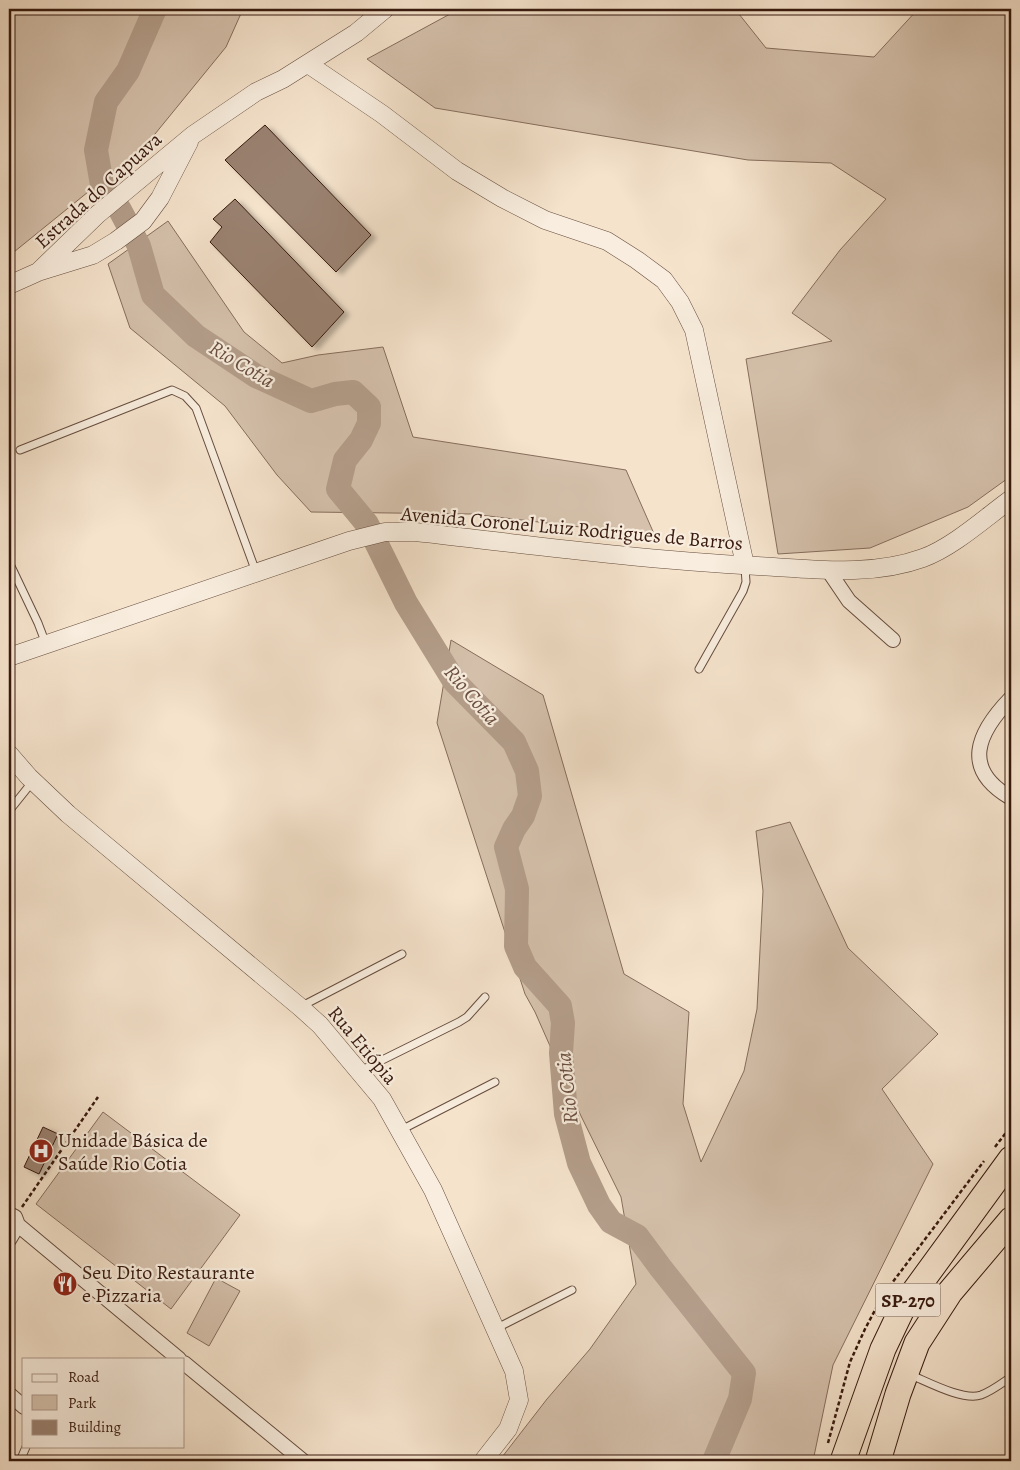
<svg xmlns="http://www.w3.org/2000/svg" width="1020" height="1470" viewBox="0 0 1020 1470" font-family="Alegreya,serif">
	<defs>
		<filter id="shadow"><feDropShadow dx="5.5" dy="3" stdDeviation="2.5" flood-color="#0004"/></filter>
	</defs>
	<rect width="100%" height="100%" fill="#f5e3cc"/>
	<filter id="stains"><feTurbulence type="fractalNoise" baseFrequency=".004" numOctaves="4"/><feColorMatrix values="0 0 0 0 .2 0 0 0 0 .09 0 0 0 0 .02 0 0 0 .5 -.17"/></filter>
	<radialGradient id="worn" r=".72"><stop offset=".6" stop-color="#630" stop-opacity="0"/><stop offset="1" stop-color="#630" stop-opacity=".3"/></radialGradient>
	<!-- green -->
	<path fill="#d5c1ac" stroke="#866d5d" d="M9 9H243L226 47 146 145 9 256Z
		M462 9H735L766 48 874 57 918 9H1011V476L968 507 870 548 778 554 746 359 832 341 792 313 840 250 886 199 831 163 748 160 435 108 367 59 450 14Z
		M168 221 244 332 282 363 318 355 383 347 413 437 626 470 655 536 472 514 311 512 277 475 225 406 130 328 108 264Z
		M451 640 543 695 624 974 689 1012 683 1104 701 1162 744 1071 757 1009 763 891 756 831 790 822 848 948 938 1034 882 1089 933 1164 833 1365 813 1461H499L547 1399 590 1349 636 1284 621 1197 581 1116 535 1012 525 994 437 723Z
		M103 1112 240 1215 171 1309 36 1204Z
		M216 1278 240 1291 209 1346 187 1333Z"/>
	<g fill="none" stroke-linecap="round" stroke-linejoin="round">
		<!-- river -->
		<path stroke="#b49e8b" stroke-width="24" d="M155 9 128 71 106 102 96 150 102 185 120 210 139 246 153 295 196 336 256 376 311 401 335 394 353 392 369 407V423L361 440 345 460 338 489 367 524 406 603 454 681 514 742 527 771 530 796 523 816 514 829 506 847 517 889 516 946 525 967 560 1006 563 1023 561 1053 566 1114 579 1163 599 1205 611 1222 637 1236 660 1267 744 1373 740 1399 714 1461"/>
	</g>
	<!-- building -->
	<path fill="#9a8271" stroke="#37190e" filter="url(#shadow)" d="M265 125 371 235 336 272 225 160Z
		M235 199 344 312 312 347 210 242 222 227 213 219Z
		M43 1127 58 1134 39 1174 24 1167Z"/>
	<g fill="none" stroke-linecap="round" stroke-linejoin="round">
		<defs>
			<path id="service" d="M20 450 172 390 185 396 196 408 256 572
				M9 562 38 623 46 644
				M699 669 743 591 746 582 745 567
				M9 811 33 781
				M300 1007 402 954
				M360 1071 459 1022 467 1017 485 997
				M399 1131 495 1082
				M495 1329 572 1290
				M911 1375C928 1382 963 1401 981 1395 992 1391 1002 1383 1011 1377
				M20 1461 26 1447"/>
			<path id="minor" d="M828 570 849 601 893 640
				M1011 698C977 733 961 769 1011 798
				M9 1214 15 1217 18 1225 179 1359
				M9 1240 18 1225
				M184 1363 303 1461
				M9 1394 24 1407"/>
			<path id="tertiary" d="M308 64 382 114 457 171 502 198 545 220 607 241 637 260 664 280 680 302 694 330 745 565
				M38 272 98 214 193 135 256 92 283 79 356 33 385 9
				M9 285 38 272 93 255 116 241 143 221 160 198 189 142
				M9 657 349 541 385 532H416C530 545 644 560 758 566 813 569 871 577 923 558 953 547 985 518 1011 499
				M9 754 29 777 68 814 300 1007 320 1025 382 1099 433 1190 514 1371 519 1400 508 1429 483 1461"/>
			<path id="motorway" d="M843 1461 883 1349 903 1307 1011 1159
				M878 1461 898 1394 917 1343 950 1292 1011 1220"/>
		</defs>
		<!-- service casing -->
		<use href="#service" stroke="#664c3e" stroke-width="9"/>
		<!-- minor casing -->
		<use href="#minor" stroke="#664c3e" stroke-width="16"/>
		<!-- tertiary casing -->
		<use href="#tertiary" stroke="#664c3e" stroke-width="19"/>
		<!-- motorway casing -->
		<use href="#motorway" stroke="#37190e" stroke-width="27"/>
		<!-- path -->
		<path stroke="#37190e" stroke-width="2.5" stroke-dasharray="4 2.5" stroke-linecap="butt" d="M995 1147 1011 1126
			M22 1207 98 1097
			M828 1443 850 1362 865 1329 883 1295 984 1161"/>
		<!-- service -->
		<use href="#service" stroke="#f8edde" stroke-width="7"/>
		<!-- minor -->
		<use href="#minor" stroke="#f8edde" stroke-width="14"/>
		<!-- tertiary -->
		<use href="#tertiary" stroke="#f8edde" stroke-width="18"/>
		<!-- motorway -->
		<use href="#motorway" stroke="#f5e3cc" stroke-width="25"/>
	</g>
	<!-- icons -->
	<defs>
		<symbol id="hospital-disc" viewBox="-11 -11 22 22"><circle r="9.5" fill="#8f2418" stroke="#f8edde"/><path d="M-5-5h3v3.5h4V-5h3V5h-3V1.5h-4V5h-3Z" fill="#fff"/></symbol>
		<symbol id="restaurant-disc" viewBox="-11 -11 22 22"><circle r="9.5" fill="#8f2418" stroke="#f8edde"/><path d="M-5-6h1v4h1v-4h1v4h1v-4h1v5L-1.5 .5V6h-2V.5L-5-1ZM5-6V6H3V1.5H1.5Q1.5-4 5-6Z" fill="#fff"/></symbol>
	</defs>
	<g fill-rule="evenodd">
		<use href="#hospital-disc" x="27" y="1137" width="28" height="28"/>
		<use href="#restaurant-disc" x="51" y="1270" width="28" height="28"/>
	</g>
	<g text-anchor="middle" stroke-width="4.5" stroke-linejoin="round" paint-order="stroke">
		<!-- shield labels -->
		<rect fill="#f8edde" stroke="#71594c" stroke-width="1" x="875.5" y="1283.5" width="65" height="33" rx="4"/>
		<g font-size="19" font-weight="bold" fill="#37190e">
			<text x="908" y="1307">SP-270</text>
		</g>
		<!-- street labels -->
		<g font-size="20" fill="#37190e" stroke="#f8edde">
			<text transform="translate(98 190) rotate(-42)" y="7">Estrada do Capuava</text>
			<text transform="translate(572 528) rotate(5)" y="7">Avenida Coronel Luiz Rodrigues de Barros</text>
			<text transform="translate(363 1045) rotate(50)" y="7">Rua Etiópia</text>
		</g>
		<!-- poi labels -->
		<g font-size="20" fill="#37190e" stroke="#f8edde" text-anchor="start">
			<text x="58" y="1147">Unidade Básica de<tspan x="58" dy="23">Saúde Rio Cotia</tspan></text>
			<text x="82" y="1279">Seu Dito Restaurante<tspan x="82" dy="23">e Pizzaria</tspan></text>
		</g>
		<!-- water labels -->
		<g font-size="21" font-style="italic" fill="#694e40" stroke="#f8edde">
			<text transform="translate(242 364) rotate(31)" y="7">Rio Cotia</text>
			<text transform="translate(472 695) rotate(49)" y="7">Rio Cotia</text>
			<text transform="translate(567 1088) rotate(-96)" y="7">Rio Cotia</text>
		</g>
	</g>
	<!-- margin -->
	<rect width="1020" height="1470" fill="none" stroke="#f5e3cc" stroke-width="30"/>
	<rect x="10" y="10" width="1000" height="1450" fill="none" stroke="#37190e" stroke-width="2.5"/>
	<rect x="15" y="15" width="990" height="1440" fill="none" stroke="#37190e"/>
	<!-- legend -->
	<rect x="22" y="1358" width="162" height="90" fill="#f8edde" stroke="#ab988b"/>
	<rect x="32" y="1374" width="25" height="8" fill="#f8edde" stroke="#ab988b"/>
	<text x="68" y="1382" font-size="15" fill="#37190e">Road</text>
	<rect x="32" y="1395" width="25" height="15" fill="#d5c1ac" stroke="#ab988b"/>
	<text x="68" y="1408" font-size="15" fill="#37190e">Park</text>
	<rect x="32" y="1420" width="25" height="15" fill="#9a8271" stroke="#ab988b"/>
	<text x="68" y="1432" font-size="15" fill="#37190e">Building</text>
	<rect width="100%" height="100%" filter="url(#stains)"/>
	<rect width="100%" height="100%" fill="url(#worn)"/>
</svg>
